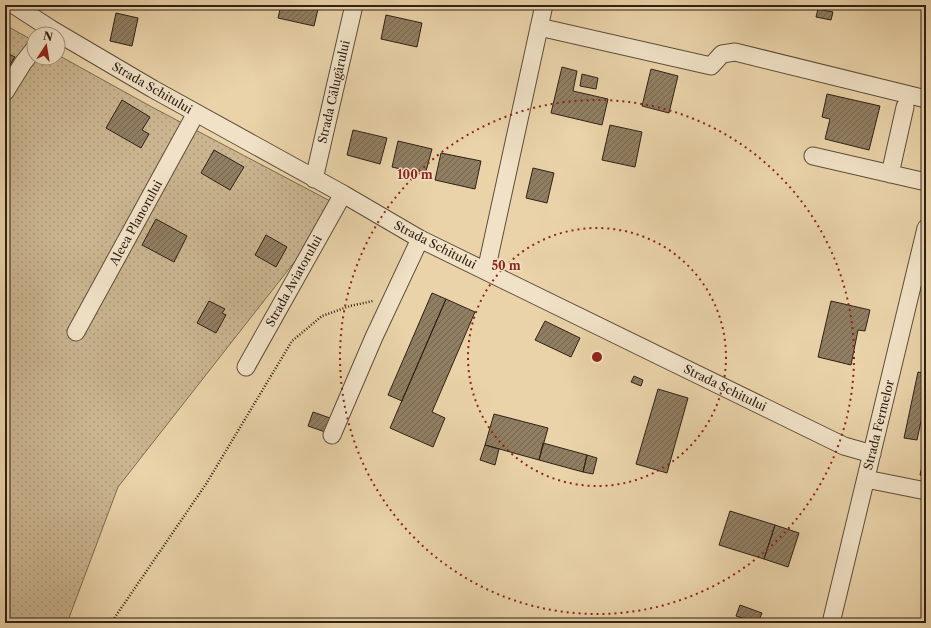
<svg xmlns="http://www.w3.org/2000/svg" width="931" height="628" viewBox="0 0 931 628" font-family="'Libre Caslon Text',serif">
	<defs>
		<pattern id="grass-dots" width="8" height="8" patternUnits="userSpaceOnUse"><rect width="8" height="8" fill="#cab590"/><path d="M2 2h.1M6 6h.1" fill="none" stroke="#ae9b7b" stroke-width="1.8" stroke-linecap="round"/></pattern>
		<pattern id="building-hatch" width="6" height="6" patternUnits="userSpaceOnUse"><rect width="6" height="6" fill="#907e62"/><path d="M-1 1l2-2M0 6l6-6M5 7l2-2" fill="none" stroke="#766750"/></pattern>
	</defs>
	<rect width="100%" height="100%" fill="#ead3a9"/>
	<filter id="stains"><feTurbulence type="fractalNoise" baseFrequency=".005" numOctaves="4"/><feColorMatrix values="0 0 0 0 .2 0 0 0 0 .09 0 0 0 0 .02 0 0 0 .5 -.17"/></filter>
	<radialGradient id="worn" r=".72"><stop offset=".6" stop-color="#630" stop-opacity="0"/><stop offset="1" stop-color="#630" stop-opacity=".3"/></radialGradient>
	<!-- grass -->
	<path fill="url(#grass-dots)" stroke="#7c6b53" d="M5 25 34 41V58H58V55L150 106 334 203 303 251 118 487 67 623H5Z"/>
	<!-- building -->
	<path fill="url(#building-hatch)" stroke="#2f2116" d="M56 5H73L72 9Z
		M281 5H319L314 26 278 18Z
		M580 5H597V9Z
		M818 9 833 12 831 20 816 17Z
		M116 13 138 18 132 46 110 41Z
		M386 15 422 23 417 47 381 39Z
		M5 52 15 57 8 68 5 67Z
		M562 67 577 71 573 91 608 99 602 125 551 113Z
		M651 69 678 76 669 113 642 106Z
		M582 74 598 78 596 89 580 86Z
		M827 94 880 106 869 150 825 139 830 119 822 117Z
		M122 100 150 117 142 130 149 134 141 148 106 128Z
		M610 125 642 132 635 167 602 160Z
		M353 130 387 138 380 164 347 155Z
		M398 141 432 149 425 175 392 167Z
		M214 150 244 167 230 190 201 173Z
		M441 153 481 161 475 189 435 180Z
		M533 168 554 173 547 203 526 198Z
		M156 219 187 236 174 262 142 245Z
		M266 235 287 247 276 267 255 255Z
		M432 293 446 299 402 401 388 395Z
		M446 299 475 312 432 412 445 418 433 447 390 428Z
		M209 301 225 309 222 313 226 315 216 333 197 323Z
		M831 301 870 310 865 331 858 330 851 365 818 357Z
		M545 321 580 338 571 357 535 340Z
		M918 372 926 374V398L917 440 904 438Z
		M634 376 643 380 641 386 631 382Z
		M658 389 688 398 667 473 636 464Z
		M313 412 330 418 325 432 308 426Z
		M494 414 548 428 539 460 485 445Z
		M543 443 587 455 583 472 539 460Z
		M485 445 499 449 495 465 480 460Z
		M925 453 926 454V477L920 475Z
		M587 455 597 458 593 474 583 472Z
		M730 511 775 525 764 559 719 545Z
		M775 525 799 533 788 567 764 559Z
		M740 605 762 613 758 623 736 616Z"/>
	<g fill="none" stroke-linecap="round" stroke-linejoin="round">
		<defs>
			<path id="minor" d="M14 5 51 29 153 89 343 194 420 239 844 446 872 454
				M539 27 711 66 722 54 735 52 926 99
				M5 92 23 63 34 49
				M813 156 926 182
				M890 174 905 107
				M314 179 354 5
				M486 271 544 5
				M76 332 196 113
				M246 367 343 194
				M332 435 374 337 420 239
				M866 479 926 491
				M831 623 926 228"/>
		</defs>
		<!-- minor casing -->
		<use href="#minor" stroke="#5e4e3b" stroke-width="19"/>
		<!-- path -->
		<path stroke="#2f2116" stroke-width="2.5" stroke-dasharray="1 2" stroke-linecap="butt" d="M111 623 206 484 292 341 322 316 350 306 373 301"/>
		<!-- minor -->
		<use href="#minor" stroke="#f1e2c7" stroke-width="17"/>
	</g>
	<!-- distance rings -->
	<g fill="none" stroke="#8f2418" stroke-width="2" stroke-dasharray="2 4">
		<circle cx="597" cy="357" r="129"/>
		<circle cx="597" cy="357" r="257"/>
	</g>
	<g text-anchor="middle" stroke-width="3" stroke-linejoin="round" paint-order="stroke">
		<!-- street labels -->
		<g font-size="12" fill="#2f2116" stroke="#f1e2c7">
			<text transform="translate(152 88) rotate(30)" y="4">Strada Schitului</text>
			<text transform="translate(334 92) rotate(-77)" y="4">Strada Călugărului</text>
			<text transform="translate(136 223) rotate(-61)" y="4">Aleea Planorului</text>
			<text transform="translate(435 245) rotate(27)" y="4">Strada Schitului</text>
			<text transform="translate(294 281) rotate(-61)" y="4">Strada Aviatorului</text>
			<text transform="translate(725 388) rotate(26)" y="4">Strada Schitului</text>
			<text transform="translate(879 425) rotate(-76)" y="4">Strada Fermelor</text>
		</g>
	</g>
	<circle cx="597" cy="357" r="6" fill="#8f2418" stroke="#f1e2c7" stroke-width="2"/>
	<g font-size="12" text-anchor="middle" font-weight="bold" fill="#8f2418" stroke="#f1e2c7" stroke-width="3" stroke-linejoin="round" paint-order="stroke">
		<text x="415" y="179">100 m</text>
		<text x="506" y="270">50 m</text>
	</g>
	<!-- margin -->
	<rect width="931" height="628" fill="none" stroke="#ead3a9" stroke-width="20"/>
	<rect x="6" y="6" width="919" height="616" fill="none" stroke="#2f2116" stroke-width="2"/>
	<rect x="10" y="10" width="911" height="608" fill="none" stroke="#2f2116"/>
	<!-- north arrow -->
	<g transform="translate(46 46) rotate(12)"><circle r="19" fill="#f1e2c7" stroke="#a39580"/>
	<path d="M0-3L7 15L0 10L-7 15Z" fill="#8f2418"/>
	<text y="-6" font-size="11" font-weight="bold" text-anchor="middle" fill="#2f2116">N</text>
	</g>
	<rect width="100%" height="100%" filter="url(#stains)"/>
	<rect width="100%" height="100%" fill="url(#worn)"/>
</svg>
